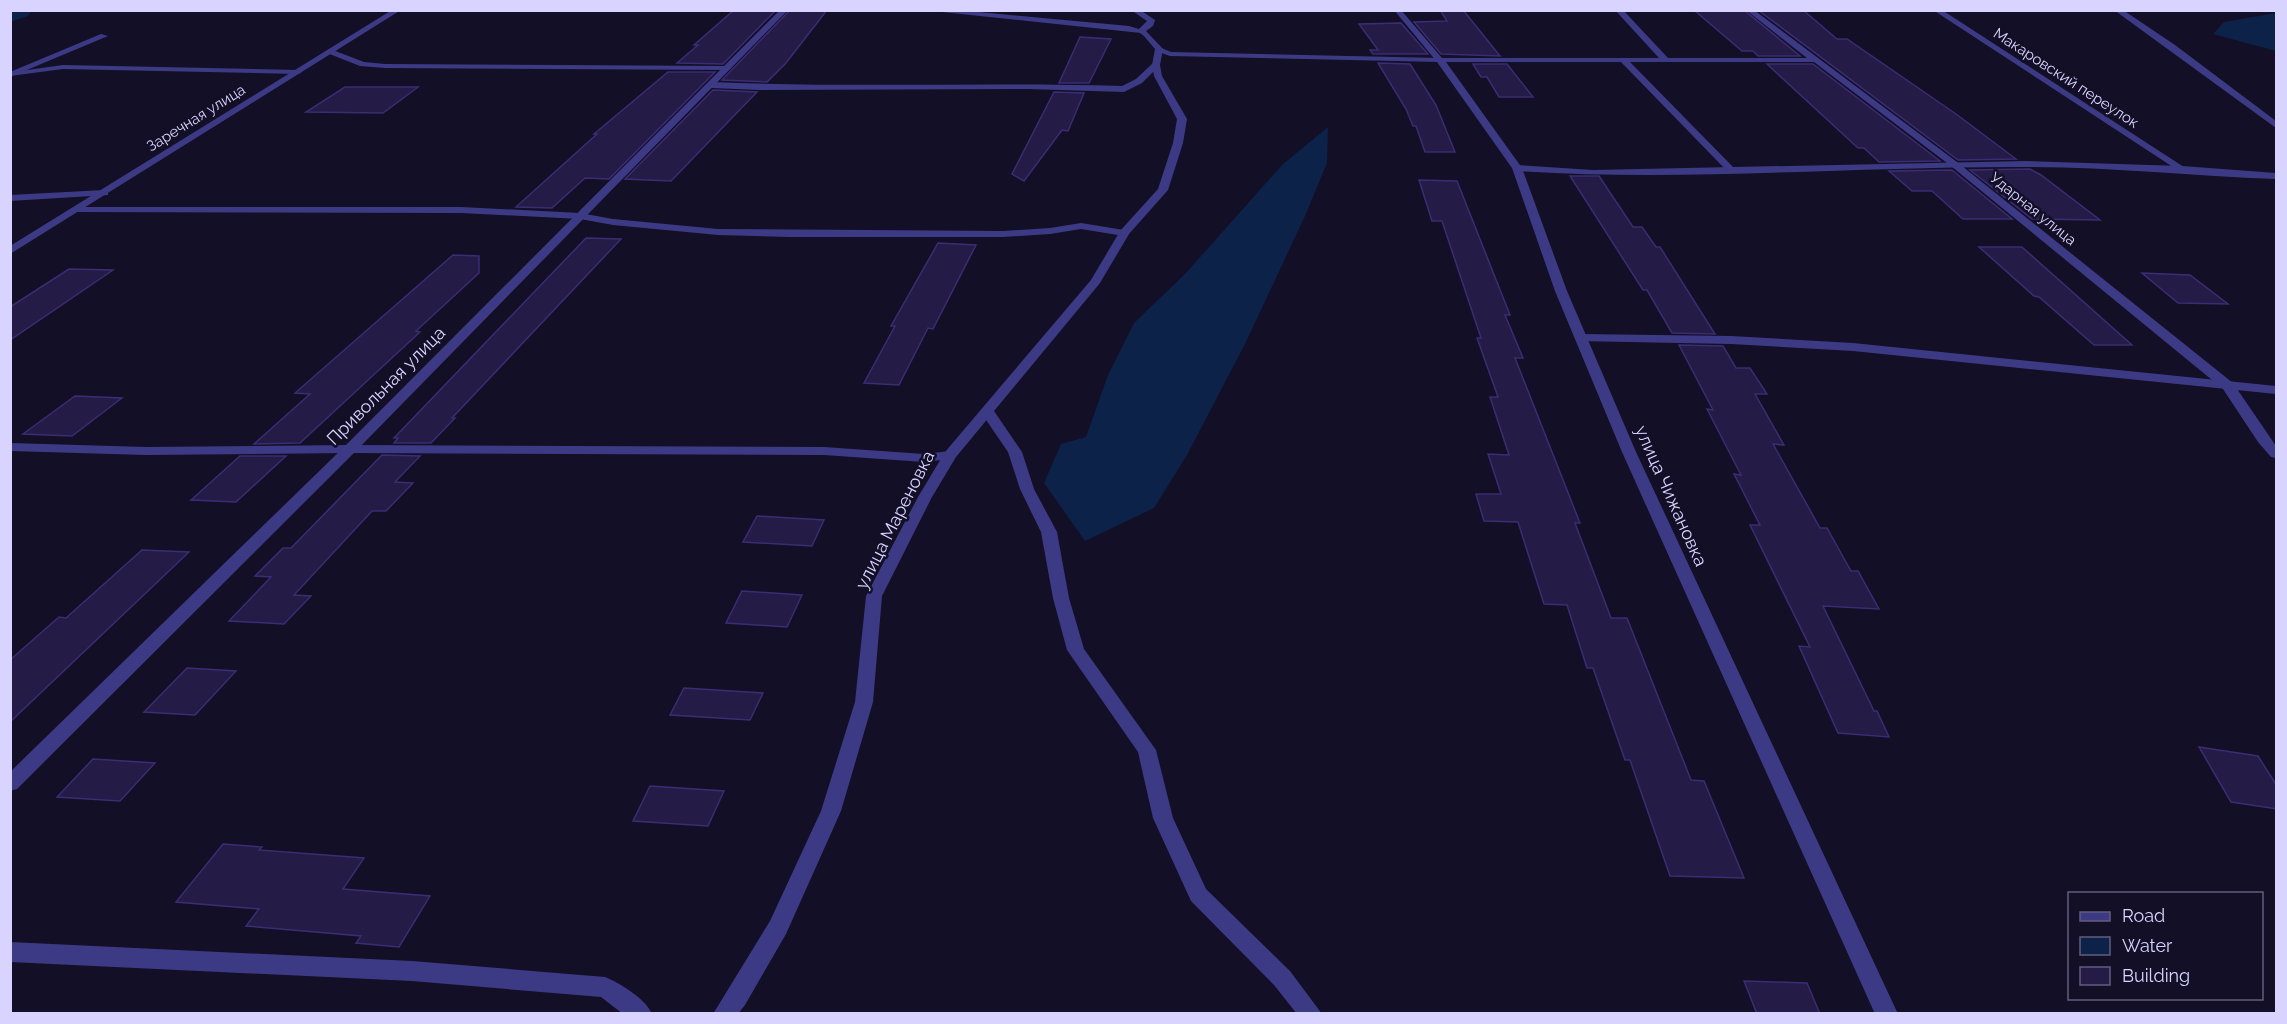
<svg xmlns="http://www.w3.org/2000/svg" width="2287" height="1024" viewBox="0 0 2287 1024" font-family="Raleway,sans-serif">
	<rect width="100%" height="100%" fill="#130f26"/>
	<!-- water -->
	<path fill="#0c2248" d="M2276 13V51L2213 34 2224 22Z
		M1328 127 1327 163 1305 216 1245 344 1187 455 1154 508 1085 541 1044 483 1061 444 1086 437 1108 375 1134 323 1185 274 1282 165Z"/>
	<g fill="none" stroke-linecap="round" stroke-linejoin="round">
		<!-- river -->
		<path fill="#0c2248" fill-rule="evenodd" d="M10 10H32L28 16 10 22Z"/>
	</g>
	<!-- building -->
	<path fill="#241b47" stroke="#3b2d73" stroke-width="1.5" d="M734 10H776L723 64 677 63 698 45H694Z
		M790 10H827L786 63 767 82 722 80Z
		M1440 10H1463L1500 56 1441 54 1414 22 1447 21Z
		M1694 10H1744L1800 56H1758L1753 51H1742Z
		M1758 10H1803L1837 39H1847L1956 114 2016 159 1958 160Z
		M1401 23 1428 54H1373L1370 50H1378L1359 24Z
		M1080 37 1111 39 1089 83H1059Z
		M1378 63 1410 64 1436 105 1455 152H1425L1416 126H1413L1406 109Z
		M1473 64H1507L1533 97H1499L1487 77H1481Z
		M1767 64H1813L1940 161 1879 162 1864 148H1858Z
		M668 72H715L609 179 585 178 552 208 516 207 597 134H594Z
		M345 87H418L383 113 306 112Z
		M713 90 757 92 671 181 625 179Z
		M1054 92 1084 93 1068 131 1062 130 1024 181 1012 174Z
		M2030 169 2041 175 2100 220 2032 219 1970 170Z
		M1952 170 2012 219H1963L1932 191H1912L1889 171Z
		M1570 176H1599L1633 227H1642L1656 247H1660L1715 334 1672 333 1647 290H1643Z
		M1419 180 1457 181 1510 315H1505L1523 358H1515L1580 523H1575L1611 618H1627L1691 780 1704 781 1744 878 1670 876 1630 760H1625L1593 668H1587L1567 605 1544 604 1518 522 1484 521 1476 494H1501L1488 454 1509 455 1490 397H1498L1477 338H1481L1442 221H1432Z
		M586 238 621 239 452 418H455L431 443H394L398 438H394Z
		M938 243 976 245 933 329 928 328 899 385 864 383 895 326H891Z
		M1979 247H2022L2132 345H2094L2039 297 2034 296Z
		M453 255 479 256V273L416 331 420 332 300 443 254 444 310 394 295 393Z
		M69 269 113 270 10 340V307Z
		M2142 273 2190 275 2228 304 2178 303Z
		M1679 345 1723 346 1736 368H1750L1767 394H1755L1784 445 1773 444 1820 528H1827L1851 571H1858L1879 609 1823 606 1874 711H1877L1889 737 1838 733 1799 646 1810 647 1750 525H1760L1734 474 1741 475 1707 409 1713 410Z
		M75 396 122 398 72 436 23 434Z
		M382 455 420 456 395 482 413 483 386 511H372L294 595 311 596 284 624 229 621 271 577 255 576 283 548H291Z
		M240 456H286L236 502 191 500Z
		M757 516 824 520 812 546 743 542Z
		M142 550 189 552 10 722V660L59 617 66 618Z
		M742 591 802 595 787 627 726 623Z
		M187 668 236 671 195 715 144 712Z
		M684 688 763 693 750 720 670 715Z
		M2199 747 2258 756 2277 786V809L2231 802Z
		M93 759 155 763 120 801 57 797Z
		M650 786 724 791 708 826 633 821Z
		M223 844 262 847 259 850 364 858 343 889 430 896 399 947 356 943 361 936 246 926 259 909 176 902Z
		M1744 981 1807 983 1820 1014H1757Z"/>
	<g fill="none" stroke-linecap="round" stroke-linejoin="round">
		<!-- service -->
		<path fill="#3d3a85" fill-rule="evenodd" d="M923 10H957L1129 26 1145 31 1141 33Z
			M1159 47 1171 52 1440 58 1444 60 1440 62 1170 56 1156 51 1155 49Z
			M330 49 364 62 385 64 728 66 732 68 728 70 385 68 360 66 327 53 326 51Z
			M1153 63 1160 65 1142 83 1124 92 1028 89 760 90 712 88 708 85 712 82C849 88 986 82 1122 86L1136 79Z
			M63 65 298 70 302 72 298 74 63 69 10 76V72H13Z
			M2027 161 2182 166 2276 173V179C2193 176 2110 167 2027 167 1857 166 1687 182 1517 171L1512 168 1517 165 1593 170Z
			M104 190 108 191V195L10 201V195Z
			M76 207H461L580 213 613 219 718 229 1003 231 1050 228 1081 223 1124 230 1129 233 1124 236 1081 229 1050 234 1003 237H788L718 235 613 225 580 219 461 213 72 212 71 210Z
			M1581 334 1731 336 1853 343 2276 386V394L1853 351 1731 344 1577 341 1575 338Z
			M987 407 992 408 1022 452 1034 489 1057 532 1069 598 1084 649 1156 750 1173 818 1206 889 1290 971 1322 1014H1297L1274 985 1191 901 1153 818 1138 752 1067 650 1053 598 1041 532 1020 489 1008 452 980 411Z
			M10 443 146 447 350 445 824 447 924 454 950 451 957 455 950 459 924 462 824 455 350 453 146 455 10 451Z
			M10 942 412 961 605 977C620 983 646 999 652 1014H623L601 997 412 981 10 962Z"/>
		<!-- minor -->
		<path fill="#3d3a85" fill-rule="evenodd" d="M392 10H401L10 254V246Z
			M780 10H788L355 452 17 789 10 791V772L345 446Z
			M1131 10H1140L1155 20 1153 26 1146 31 1163 49 1160 65 1162 76 1187 119 1183 143 1168 190 1129 234 1100 283 956 457 932 497 882 596 873 702 841 811 786 934 745 1005 738 1014H713L770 921 821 811 855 702 866 596 918 497 945 452 1091 280 1120 231 1158 189 1173 143 1177 119 1154 76 1152 65 1155 49 1144 36 1137 31 1147 21Z
			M1394 10H1401L1442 58H1659L1615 10H1623L1668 58H1807L1746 10H1754L1957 162 2233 383 2276 446V458L2271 457 2258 442 2223 389 1951 166 1814 62H1630L1734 168 1736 170 1731 173 1728 172 1621 62H1446L1522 168 1567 291 1636 452 1898 1014H1875L1622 452 1555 291 1512 168 1437 62Z
			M1933 10H1942L2187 169 2179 171Z
			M2114 10H2123L2175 45 2276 121V128Z
			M101 34 108 36 10 77V72Z"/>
	</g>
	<g text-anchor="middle" stroke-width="5" stroke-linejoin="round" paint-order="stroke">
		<!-- far-street labels -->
		<g font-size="15" fill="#d9d4ff" stroke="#130f26">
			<text transform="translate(2066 78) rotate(33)" y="5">Макаровский переулок</text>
			<text transform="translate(196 118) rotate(-32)" y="5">Заречная улица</text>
			<text transform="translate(2033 209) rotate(39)" y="5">Ударная улица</text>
		</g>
		<!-- street labels -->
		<g font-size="18" fill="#d9d4ff" stroke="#130f26">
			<text transform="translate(386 386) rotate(-45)" y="6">Привольная улица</text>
			<text transform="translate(1671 496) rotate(66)" y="6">улица Чижановка</text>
			<text transform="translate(895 520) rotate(-63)" y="6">улица Мареновка</text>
		</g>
	</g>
	<!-- border -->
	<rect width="2287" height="1024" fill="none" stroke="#d9d4ff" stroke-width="24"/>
	<!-- legend -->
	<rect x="2068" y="892" width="195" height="108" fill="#130f26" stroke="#625e7d" stroke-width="1.5"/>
	<rect x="2080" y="912" width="30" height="9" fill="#3d3a85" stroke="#625e7d" stroke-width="1.5"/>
	<text x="2122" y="922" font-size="18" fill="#d9d4ff">Road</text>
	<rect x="2080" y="937" width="30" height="18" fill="#0c2248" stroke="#625e7d" stroke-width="1.5"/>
	<text x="2122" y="952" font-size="18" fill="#d9d4ff">Water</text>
	<rect x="2080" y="967" width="30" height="18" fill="#241b47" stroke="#625e7d" stroke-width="1.5"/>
	<text x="2122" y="982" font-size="18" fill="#d9d4ff">Building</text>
</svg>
